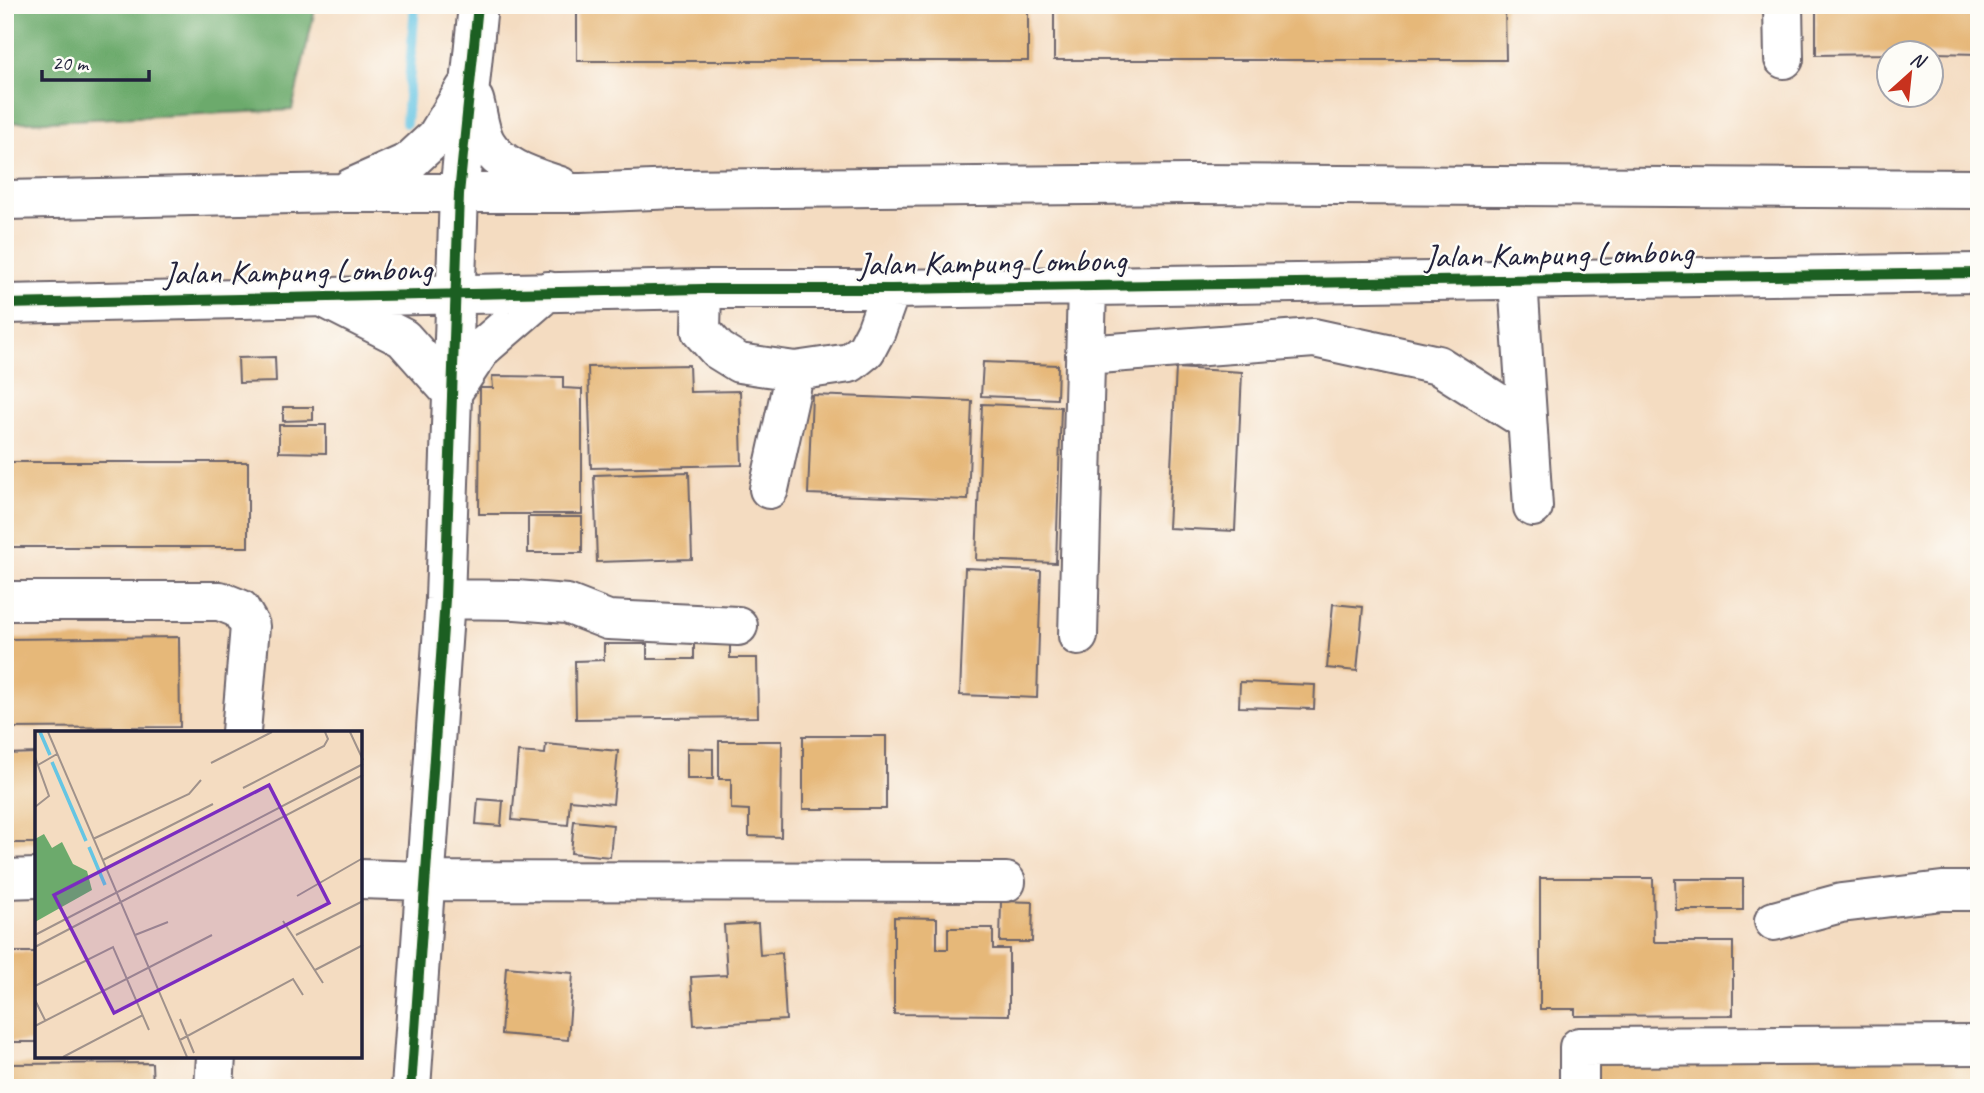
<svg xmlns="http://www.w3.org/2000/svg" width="1984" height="1093" viewBox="0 0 1984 1093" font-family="Caveat,sans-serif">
	<rect width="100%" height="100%" fill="#fdfcf7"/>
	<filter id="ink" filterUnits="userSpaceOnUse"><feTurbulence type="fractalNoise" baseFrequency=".0143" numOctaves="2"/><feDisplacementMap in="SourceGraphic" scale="14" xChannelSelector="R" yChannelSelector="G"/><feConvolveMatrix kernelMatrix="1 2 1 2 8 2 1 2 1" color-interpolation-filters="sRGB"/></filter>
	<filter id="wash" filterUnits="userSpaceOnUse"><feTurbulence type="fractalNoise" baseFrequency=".00686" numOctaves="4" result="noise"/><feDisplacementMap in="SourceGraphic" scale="28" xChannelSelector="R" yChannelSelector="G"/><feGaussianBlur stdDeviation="1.57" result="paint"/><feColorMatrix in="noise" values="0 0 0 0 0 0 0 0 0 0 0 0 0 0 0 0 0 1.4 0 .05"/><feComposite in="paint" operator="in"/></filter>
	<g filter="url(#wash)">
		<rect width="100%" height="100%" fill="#f4dcc1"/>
		<!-- forest -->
		<path fill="#6caa6c" stroke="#476654" stroke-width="2" d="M5 5H316L292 110 5 123Z"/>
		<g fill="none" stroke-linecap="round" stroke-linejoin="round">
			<!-- stream -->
			<path stroke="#65c5e3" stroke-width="10" d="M406 123 415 5"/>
		</g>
		<g id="blocks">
			<!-- building -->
			<path fill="#e6b879" d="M577 5H1028V61H577Z
				M1054 5H1505L1506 60H1054Z
				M1816 5H1979V54L1889 52V54L1816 55Z
				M275 357 276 382 239 383 238 358Z
				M983 362 1058 365 1057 399 981 396Z
				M689 365 690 392 740 391 742 465 591 468 588 367Z
				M1176 368 1242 372 1235 531 1168 528Z
				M492 376 563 377V388L582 389V514H479L480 388H493Z
				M812 395 972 401 968 500 808 494Z
				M982 404 1061 407 1056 563 976 560Z
				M283 407H313V420L283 421Z
				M279 425H326V453L279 452Z
				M5 462H248V547H5Z
				M689 472 692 559 597 562 594 475Z
				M528 517H582V553H528Z
				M965 568 1041 571 1037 698 960 695Z
				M1333 604 1363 607 1357 671 1327 668Z
				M179 637 180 727 5 728V639Z
				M730 643V658H757L758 717 576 719 575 661 604 660V644H647V659H694V644Z
				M1240 682 1315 685 1314 709 1239 707Z
				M803 736H886V809H803Z
				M719 741H782L781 837 749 836V810L731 809V779H719Z
				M546 744 618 751 613 804 570 800 568 825 512 820 518 752 545 754Z
				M687 748 713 749V779H687Z
				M37 753V843H5V754Z
				M478 799 503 801 501 826 476 824Z
				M574 821 613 825 610 857 571 853Z
				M1540 878H1653L1654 942H1733V1015L1575 1016V1009H1540Z
				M1675 879H1743V910H1676Z
				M1001 901 1033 902 1032 942H1000Z
				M894 917 937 918V949H948V928H993V949H1009V1015L894 1014Z
				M758 923 760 955 782 953 786 1020 694 1025 691 977 727 975 724 925Z
				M15 952H37V1042H5V953Z
				M506 967 573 973 568 1040 501 1034Z
				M1979 1052V1088H1591V1053Z
				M152 1063 153 1088H5V1064Z"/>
		</g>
	</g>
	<g filter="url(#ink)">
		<use href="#blocks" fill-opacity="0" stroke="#6c636a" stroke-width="2"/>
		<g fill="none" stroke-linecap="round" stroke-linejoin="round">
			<defs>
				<path id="minor" d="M1783 5 1784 59
					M474 100C478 113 479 131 486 143 502 169 533 177 560 186
					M351 188 409 162 436 137 465 89
					M5 200 339 193H581L676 189 1191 184 1979 189
					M1518 280 1533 507
					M702 289 701 331 718 350 739 363 795 371 850 363 866 350 876 331 891 289
					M324 298 403 338 452 393
					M5 304 702 289H891L1979 273
					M1085 355 1314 338 1438 365 1527 421
					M452 393 482 348 548 291
					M769 489 795 371
					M445 599 516 600 567 604 608 620 738 626
					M5 601H220L240 609 250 626 241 732
					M1078 636 1087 286
					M5 879 37 878
					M360 879 425 881 1006 882
					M1774 921 1841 903 1942 891H1979
					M214 1088 216 1056
					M411 1088 445 599 459 194 478 5
					M1579 1088V1047L1979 1045"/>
			</defs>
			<!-- minor casing -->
			<use href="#minor" stroke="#6c636a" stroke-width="42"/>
			<!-- minor -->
			<use href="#minor" stroke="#fff" stroke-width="38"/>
			<defs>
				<path id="cycleway" d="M5 304 702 289H891L1979 273
					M411 1088 445 599 459 194 478 5"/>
			</defs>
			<!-- cycleway casing -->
			<use href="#cycleway" stroke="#fdfcf7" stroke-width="15"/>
			<!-- cycleway -->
			<use href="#cycleway" stroke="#1b5e20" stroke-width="10"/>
		</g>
	</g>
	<g text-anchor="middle" stroke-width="5" stroke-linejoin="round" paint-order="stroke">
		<!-- street labels -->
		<g font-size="33" fill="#22223b" stroke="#fdfcf7">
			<text transform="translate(1559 253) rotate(-1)" y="12">Jalan Kampung Lombong</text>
			<text transform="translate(992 261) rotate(-1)" y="12">Jalan Kampung Lombong</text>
			<text transform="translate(298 270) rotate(-1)" y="12">Jalan Kampung Lombong</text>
		</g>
	</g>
	<!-- overview -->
	<g transform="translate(35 731)">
		<rect width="327" height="327" fill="#f4dcc1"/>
		<path d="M9 103 17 117 27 111 38 133 52 140 57 159 0 191V108Z" fill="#6caa6c"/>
		<path fill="none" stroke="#65c5e3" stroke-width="3.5" d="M5 1 15 24M17 31 51 110M54 116 70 154"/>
		<path fill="none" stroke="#a0928b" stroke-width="2" d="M13 1 152 326M315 1 328 29M0 26 14 65 0 76M176 32 237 1M3 34 22 23M208 57 289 15 293 8 290 1M58 108 154 63 166 49M68 129 178 73M262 165 328 127M248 190 288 252M0 204 328 33M100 204 133 191M261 204 328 170M0 216 328 44M280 239 328 214M0 255 78 216 114 299M0 269 10 289M145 288 159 322M0 295 177 204M145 309 258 248 268 264M28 326 108 284"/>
		<path fill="#7b2cbf" fill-opacity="0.15" stroke="#7b2cbf" stroke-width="3.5" d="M234 54 294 172 79 282 19 164Z"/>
		<rect width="327" height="327" fill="none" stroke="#22223b" stroke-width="3.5"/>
	</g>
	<!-- margin -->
	<rect width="1984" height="1093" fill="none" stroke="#fdfcf7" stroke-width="28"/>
	<!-- north arrow -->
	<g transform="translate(1910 74) rotate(27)"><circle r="33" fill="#fdfcf7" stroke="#a5a5ac" stroke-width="2"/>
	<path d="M0-5L12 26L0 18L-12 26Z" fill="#c8321e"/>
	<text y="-10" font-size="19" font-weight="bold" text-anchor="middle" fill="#22223b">N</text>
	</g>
	<!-- scale -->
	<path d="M42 70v10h107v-10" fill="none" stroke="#22223b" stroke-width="3.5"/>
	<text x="52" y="70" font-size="21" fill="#22223b" stroke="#fdfcf7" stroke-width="5" paint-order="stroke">20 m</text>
</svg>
